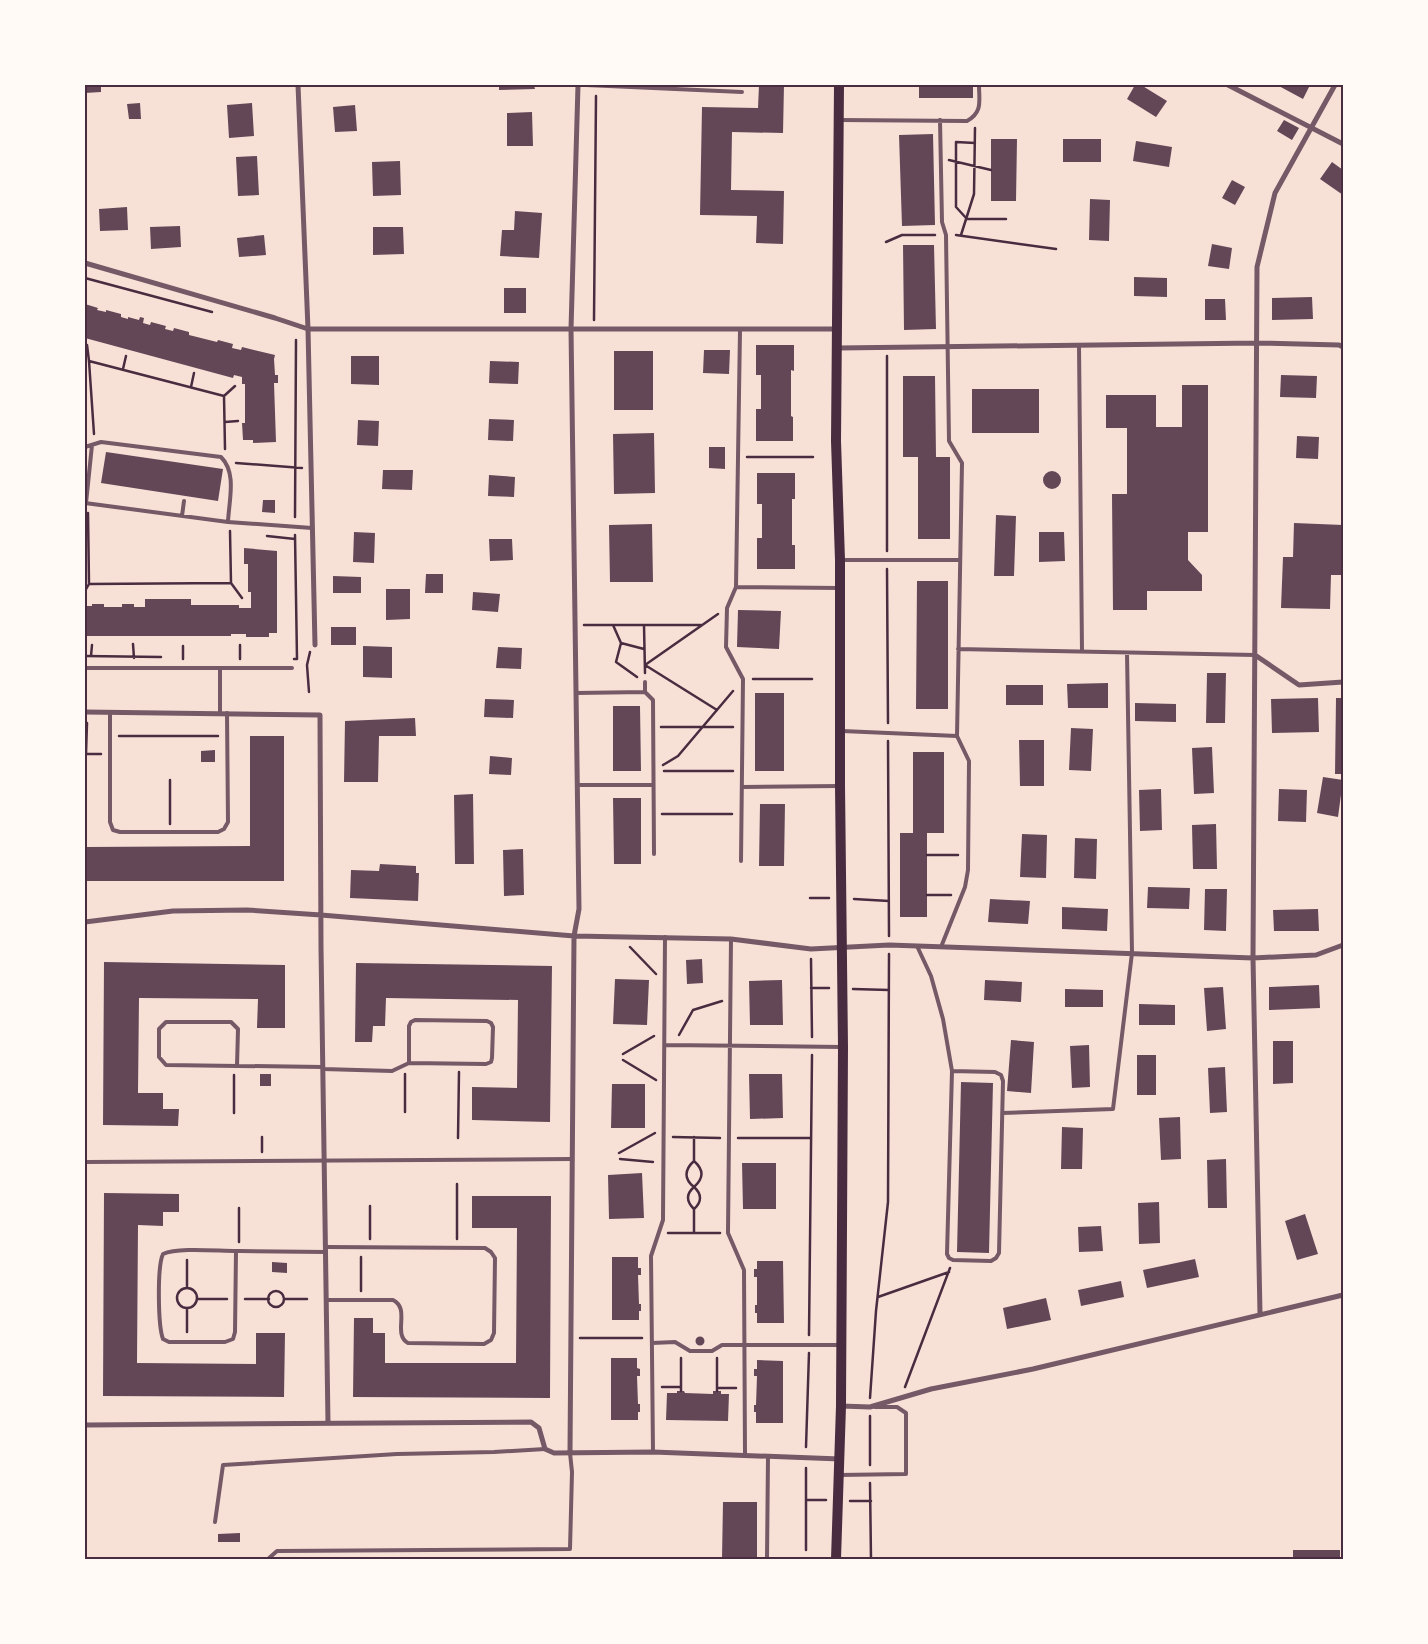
<svg xmlns="http://www.w3.org/2000/svg" width="1428" height="1644" viewBox="0 0 1428 1644" font-family="'Fira Sans',sans-serif">
	<rect width="100%" height="100%" fill="#f7e1d7"/>
	<!-- building -->
	<path fill="#644757" d="M85 85H101V92L85 93Z
		M499 85H534L535 89 499 90Z
		M759 85H784L783 133 732 132 731 190 784 191 783 244 756 243 757 216 700 215 702 107 758 108Z
		M919 85H973V98H919Z
		M1135 85H1141L1167 101 1156 117 1127 99Z
		M1277 85H1310L1303 99Z
		M140 103 141 119H129L127 104Z
		M252 103 254 136 229 138 227 105Z
		M355 105 357 131 335 132 333 107Z
		M532 112 533 146H507V113Z
		M1284 120 1299 128 1292 140 1277 131Z
		M933 134 935 225 902 226 899 135Z
		M991 139H1017L1016 201H991Z
		M1063 139H1101V162H1063Z
		M1136 141 1172 147 1169 167 1133 161Z
		M257 156 259 195 238 196 236 157Z
		M400 161 401 195 373 196 372 162Z
		M1332 162 1343 170V195L1320 179Z
		M1232 180 1245 187 1235 205 1222 198Z
		M1090 199 1110 200 1109 241 1089 240Z
		M127 207 128 230 100 231 99 209Z
		M515 211 542 213 539 258 500 256 502 230H514Z
		M180 226 181 247 151 249 150 227Z
		M373 227H403L404 254 373 255Z
		M264 235 266 255 239 257 237 238Z
		M1212 244 1232 248 1229 269 1208 266Z
		M903 245H934L936 329 904 330Z
		M1134 277 1167 278V297L1134 296Z
		M504 288H526V313H504Z
		M1312 297 1313 319 1272 320V298Z
		M1205 299H1225L1226 320H1205Z
		M85 304 98 308 97 310 106 312V310L121 314V317L128 319V317L139 320 140 317 144 318 143 323 150 325 151 322 166 326 165 329 173 331 174 328 189 332V335L217 342 218 340 233 344 232 348 241 350 242 347 275 355 274 359 275 375H278V383H274L276 442 253 443V440H243L242 423H245V384H242V377L234 375 233 378 85 338Z
		M756 345H794V371L791 370V416L793 417V441H756V409H761V375H756Z
		M704 350H730L729 374 703 373Z
		M614 351H653V410H614Z
		M351 356H379V385L351 384Z
		M490 361 519 362 518 384 489 383Z
		M1281 375 1317 376 1316 398 1280 397Z
		M903 376H935L936 457H950V539H918V457H903Z
		M1182 385H1208V532H1188V560L1202 575V591H1147V610H1113L1112 494H1127V428H1106V395H1156V427H1182Z
		M972 389H1039V433H972Z
		M489 419 514 420 513 441 488 440Z
		M358 420 379 421 378 446 357 445Z
		M654 433 655 493 614 494 613 434Z
		M1297 436 1319 437 1318 459 1296 458Z
		M709 447H725V469L709 468Z
		M106 452 223 469 218 501 101 483Z
		M383 470H413L412 490 382 489Z
		M1043 480a9 9 0 1 1 18 0a9 9 0 1 1-18 0Z
		M757 473H795V499H792V545H795V569H757V538H762V504H757Z
		M489 475 515 477 514 497 488 496Z
		M263 500H275V513L262 512Z
		M996 515 1016 516 1014 576H994Z
		M1294 523 1343 525V575H1331L1330 609 1281 608 1283 557H1293Z
		M652 524 653 582H610L609 525Z
		M354 532 375 533 374 563 353 562Z
		M1039 532H1064L1065 561 1039 562Z
		M489 539H512L513 560 490 561Z
		M244 548 277 551V633H269V637H246V634H231V636H85V606H92V604H104V607H122V604H134V607H145V599H191V605H239V608H251V592H248V564H244Z
		M426 574H443V593H425Z
		M333 576 361 577V593H333Z
		M917 581H948V709H916Z
		M386 589H410V619L386 620Z
		M473 592 500 594 498 612 472 610Z
		M738 610 781 611 779 649 737 647Z
		M331 627H356V645H331Z
		M363 646 392 647V678L363 677Z
		M498 647 522 648 521 669 496 668Z
		M1207 673H1226L1225 723H1206Z
		M1108 683V708H1068L1067 684Z
		M1006 685H1043V705H1006Z
		M755 693H784V771H755Z
		M1318 698 1319 732 1272 733 1271 699Z
		M1336 698H1343V774H1335Z
		M485 699 514 700 513 718 484 717Z
		M1135 703 1176 704V722L1135 721Z
		M613 706H640L641 771H613Z
		M415 718 416 736H379L378 782H344L345 721Z
		M1071 728 1093 729 1091 771 1069 770Z
		M250 736H284V881H85V847L250 846Z
		M1019 740H1044V786H1020Z
		M1212 747 1214 793 1194 794 1192 748Z
		M215 750V762H201V751Z
		M913 752H944V833H927V917H900V833H913Z
		M490 756 512 758 511 775 489 774Z
		M1323 777 1343 780 1338 817 1317 813Z
		M1161 789 1162 830 1140 831 1139 790Z
		M1279 789 1307 790 1306 822 1278 821Z
		M473 794 474 864H455L454 795Z
		M613 798H641V864H614Z
		M760 804H785L784 866H759Z
		M1216 824 1217 869H1193L1192 825Z
		M1022 834 1047 835 1046 878 1020 877Z
		M1075 838 1097 839 1096 879 1074 878Z
		M523 849 524 895 504 896 503 850Z
		M380 864 416 866V873H419L418 901 350 898 351 870 379 871Z
		M1148 887 1190 888 1189 909 1147 908Z
		M1205 889H1227L1226 931 1204 930Z
		M990 899 1030 901 1028 924 988 922Z
		M1062 907 1108 909 1107 931 1062 929Z
		M1318 909 1319 931H1274L1273 910Z
		M702 959 703 983 687 984 686 960Z
		M104 962 285 965V1028H257L258 999 139 998 138 1093H163V1109H179L178 1126 103 1125Z
		M356 963 552 966 550 1122 472 1120V1087L517 1088 518 1000 386 998 385 1026H373L372 1042H355Z
		M615 979 649 980 647 1025 613 1024Z
		M782 980 783 1025H750L749 981Z
		M985 980 1022 982 1021 1002 984 1000Z
		M1319 985 1320 1008 1269 1010V987Z
		M1223 987 1226 1029 1207 1031 1204 988Z
		M1065 989 1103 990V1007H1065Z
		M1139 1004 1175 1005V1025H1139Z
		M1011 1040 1034 1042 1031 1093 1007 1091Z
		M1273 1041H1293V1083L1273 1084Z
		M1089 1045 1090 1087 1072 1088 1070 1046Z
		M1137 1055H1156V1095H1137Z
		M1225 1067 1227 1112 1210 1113 1208 1068Z
		M260 1074H271V1086H260Z
		M749 1074H782L783 1118 750 1119Z
		M961 1082 993 1083 989 1253 957 1252Z
		M612 1084H645V1128H611Z
		M1180 1117 1181 1159 1161 1160 1159 1118Z
		M1062 1127 1083 1128 1082 1169H1061Z
		M1226 1159 1227 1208H1208L1207 1160Z
		M742 1163H776V1209H743Z
		M642 1173 644 1218 609 1219 608 1175Z
		M104 1193 179 1194V1212H163V1226L138 1225 137 1363 256 1364V1333H285L284 1397 103 1396Z
		M472 1196H551L550 1398 353 1397 354 1318H373V1333H385V1363H516L517 1228H472Z
		M1159 1202 1160 1243 1139 1244 1138 1203Z
		M1305 1214 1318 1254 1297 1260 1285 1221Z
		M1101 1226 1103 1251 1079 1252 1078 1227Z
		M612 1257H638V1268H641V1275H638L639 1304H641V1311H639V1320H612Z
		M1195 1259 1199 1277 1147 1288 1143 1270Z
		M757 1261H783L784 1323H757V1313H755V1305H757V1277H754V1269H757Z
		M272 1262 287 1263V1273L272 1272Z
		M1121 1281 1124 1297 1081 1306 1078 1290Z
		M1046 1298 1051 1320 1007 1329 1003 1308Z
		M695.5 1341a4.5 4.5 0 1 1 9 0a4.5 4.5 0 1 1-9 0Z
		M611 1358H637V1368L640 1369V1376H637L638 1404H640V1412H638V1420H611Z
		M757 1360 783 1361V1423H756V1412H754V1405H756L757 1376H754V1369H757Z
		M677 1391H684L685 1393 713 1394V1391H721V1394H729L728 1421 666 1420 667 1393H677Z
		M723 1502H757V1559H722Z
		M240 1533V1542H218V1534Z
		M1293 1550H1340V1559H1293Z"/>
	<g fill="none" stroke-linecap="round" stroke-linejoin="round">
		<!-- path -->
		<path stroke="#4a2c40" stroke-width="2.5" d="M975 143 956 142V207L967 219H1006
			M949 160 991 170
			M956 235 1056 249
			M961 235 974 194 975 128
			M886 242 902 235H935
			M85 278 212 312
			M594 320 596 96
			M87 345 89 361 224 396
			M887 356V551
			M89 361 94 434
			M123 369 126 356
			M191 387 194 373
			M225 422 238 421
			M225 449 224 396 235 386
			M747 457H813
			M236 463 302 468
			M88 513 89 584 231 583 230 531
			M295 517 296 340
			M267 536 295 539
			M887 569 888 723
			M231 583 242 598
			M85 591 89 584
			M584 625H701
			M613 625 621 643 644 649
			M644 625 645 673
			M621 643 616 662 637 677
			M133 644 134 658
			M240 645V659
			M85 656 161 657
			M91 656 92 645
			M183 659V646
			M294 659H297L295 535
			M753 679H812
			M309 692 307 665 310 652
			M717 710 645 665 718 614
			M661 727H733
			M119 736H218
			M888 741 889 936
			M86 754 87 723
			M87 754H101
			M663 765 678 756 733 691
			M664 771H733
			M170 780V824
			M662 814H732
			M927 855H958
			M927 895H951
			M810 898H829
			M854 899 889 901
			M630 947 656 974
			M811 959 812 1037
			M811 988H829
			M853 989 889 990
			M679 1035 693 1010 722 1001
			M623 1054 654 1036
			M623 1060 656 1080
			M234 1075V1113
			M405 1112V1074
			M673 1137 720 1138
			M458 1138 459 1072
			M738 1138H811
			M262 1152V1137
			M619 1153 655 1133
			M620 1159 653 1162
			M694 1209C702 1202 702 1194 694 1187 704 1178 704 1170 694 1161V1137
			M668 1233H720
			M694 1233V1209C686 1201 686 1194 694 1187 684 1179 684 1170 694 1161
			M370 1239V1206
			M457 1239V1184
			M239 1242V1208
			M177 1298a10 10 0 1 1 20 0a10 10 0 1 1-20 0Z
			M187 1288V1260
			M361 1291V1257
			M268 1299a8 8 0 1 1 16 0a8 8 0 1 1-16 0Z
			M878 1297 949 1272
			M197 1299H227
			M245 1299H269
			M284 1299H307
			M187 1332V1309
			M809 1335 812 1055
			M580 1338H642
			M662 1387H681
			M905 1387 950 1268
			M717 1388H736
			M681 1391V1358
			M717 1391V1358
			M870 1398 876 1311 888 1202 889 954
			M870 1416V1465
			M806 1447 809 1353
			M806 1468V1550
			M870 1483 871 1559
			M807 1500H826
			M850 1501H871"/>
		<!-- service -->
		<path stroke="#755966" stroke-width="4" d="M586 85 742 92
			M839 120 967 121C983 112 979 101 979 85
			M940 120 942 222 946 235 949 441 962 463 957 736 969 761 968 870 965 887 941 947
			M740 330 736 587 727 608 726 647 743 679 741 861
			M1079 345 1082 652
			M85 447 101 442 221 457C237 473 229 500 228 522L312 528
			M85 503 228 522
			M86 503 92 445
			M182 516 184 501
			M842 560H960
			M736 587 839 588
			M958 649 1255 655
			M85 668H292
			M220 668V713
			M645 682V692L653 700 654 854
			M576 693 645 692
			M110 712V822L113 830 120 832H218L224 829 228 822 227 713
			M842 731 957 736
			M578 785H653
			M742 787 840 786
			M731 939 728 1233 744 1270 745 1456
			M917 946 931 976 943 1019 952 1071 947 1254 949 1258 953 1260 991 1261 996 1258 999 1253 1003 1081 1001 1075 995 1072 952 1071
			M665 1045 842 1047
			M237 1066 238 1029 231 1022H166L159 1029V1057L166 1065 323 1067
			M323 1069 392 1071 409 1063 486 1064 491 1062 492 1058 493 1027 491 1023 487 1021 415 1020 411 1022 409 1026V1063
			M1002 1113 1113 1109 1132 953 1127 653
			M85 1162 572 1159
			M326 1247 485 1248 491 1252 495 1258 494 1333 491 1340 484 1344 408 1343C392 1334 411 1309 393 1300H326
			M236 1251 235 1332 233 1339 225 1342H169L163 1339C158 1326 157 1267 163 1254 178 1247 217 1251 236 1251H239L326 1252
			M652 1343 675 1342 690 1351H712L722 1345H840
			M653 1452 651 1256 663 1220 665 937
			M839 1475 906 1474V1413L897 1407H875
			M215 1522 223 1465 397 1454 494 1452 545 1449
			M268 1559 277 1551 570 1549 572 1472 570 1453
			M767 1559 768 1456"/>
		<!-- minor -->
		<path stroke="#755966" stroke-width="5" d="M298 85 308 329 315 645
			M1228 85 1343 144
			M85 263 275 318 308 329H837
			M838 348 1257 343 1339 345 1343 347
			M1255 655 1299 685 1343 682
			M85 712 320 715 321 947 328 1423
			M85 922 173 911 247 910 321 915 574 936 731 939 811 949 889 945 1253 958 1316 955 1343 945
			M1260 1314 1253 958 1257 267 1275 193 1335 85
			M841 1406 870 1407 931 1389 1033 1369 1343 1295
			M85 1424 87 1425 531 1422 539 1428 545 1449 554 1453 653 1452 840 1459
			M570 1453 574 936 579 909 571 329 578 85"/>
		<!-- secondary -->
		<path stroke="#4a2c40" stroke-width="10" d="M836 1559 841 1406 843 1047 840 786V560L836 441 839 85"/>
	</g>
	<!-- border -->
	<rect width="1428" height="1644" fill="none" stroke="#fffaf5" stroke-width="172"/>
	<rect x="86" y="86" width="1256" height="1472" fill="none" stroke="#4a2c40" stroke-width="2"/>
</svg>
